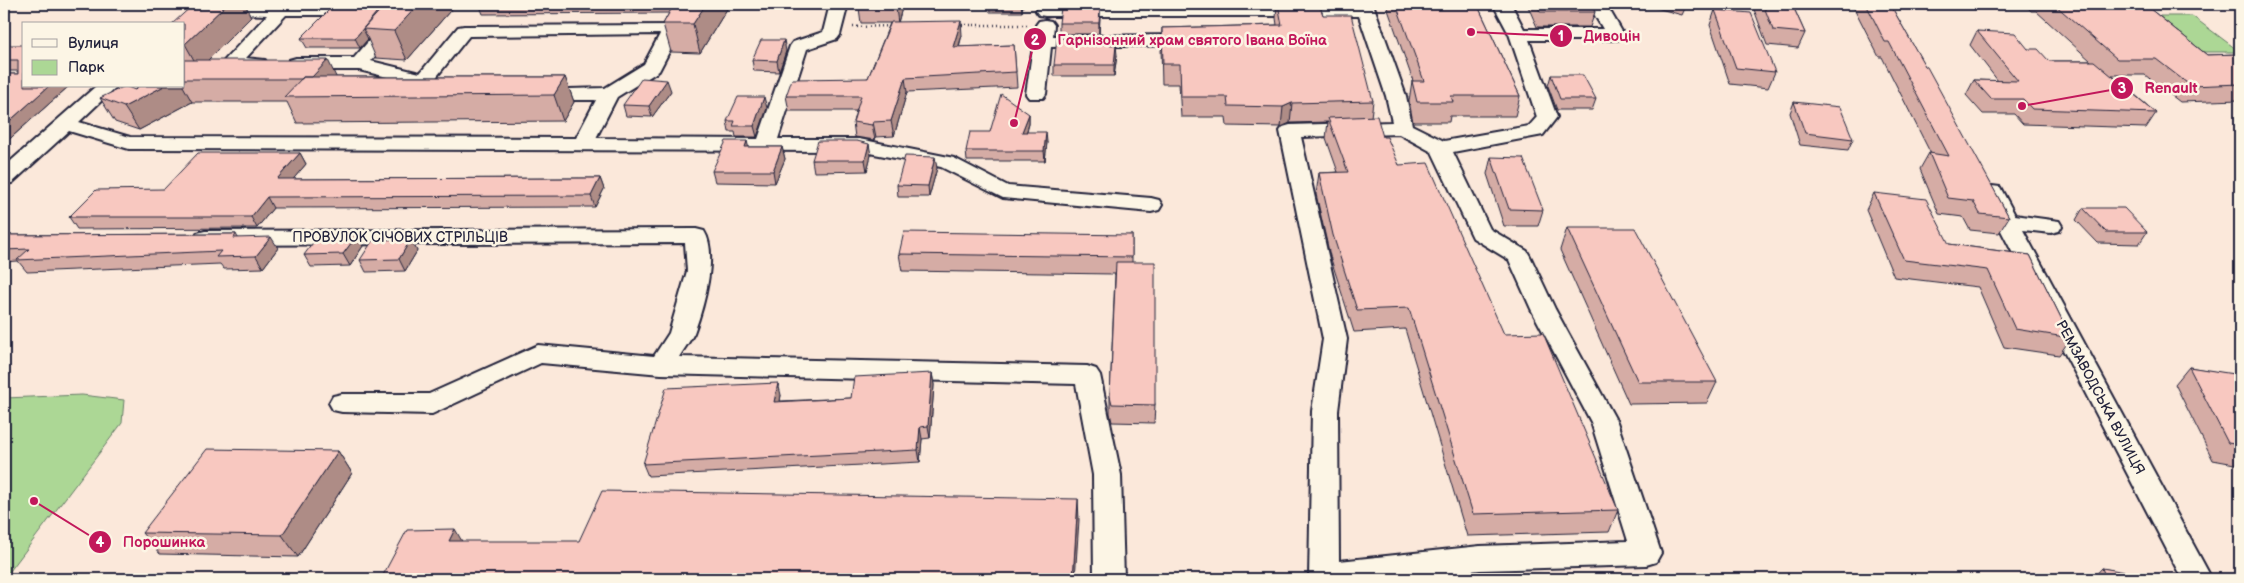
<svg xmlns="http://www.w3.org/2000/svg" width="2244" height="583" viewBox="0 0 2244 583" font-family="'Balsamiq Sans',sans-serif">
	<rect width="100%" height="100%" fill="#fbe8da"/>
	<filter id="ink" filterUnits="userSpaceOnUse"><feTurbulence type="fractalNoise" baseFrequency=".02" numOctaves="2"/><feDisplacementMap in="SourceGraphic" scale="10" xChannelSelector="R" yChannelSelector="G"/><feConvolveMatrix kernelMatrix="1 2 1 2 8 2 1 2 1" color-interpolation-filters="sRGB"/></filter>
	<g filter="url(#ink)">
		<!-- green -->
		<path fill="#acd795" stroke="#677c68" d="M2148 16H2192L2240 52H2197Z
			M82 395 124 400 122 423 4 579V398Z"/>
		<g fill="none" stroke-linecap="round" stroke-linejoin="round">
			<defs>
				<path id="minor" d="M217 4 361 5 367 6 370 10 367 14 361 15H286L246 58 265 60 267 64 265 68H223L221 64 267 15 211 13 208 9 211 5Z
					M830 4H848L840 35 837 39 807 49 778 139H859L954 158 1008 186 1151 198 1159 200 1162 205 1159 210 1151 212 1003 198 941 167 859 151 129 149 69 131 12 183 4 184V167L96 86H117L79 122 130 137 576 138 596 100H540L533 98 530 94 533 90 605 88 644 64 660 34 469 36 426 90 431 95 428 99H405L402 95 412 83 359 70H296L289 68 287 64 289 60 296 58H354L386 21H398L401 25 371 61 420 73 458 27 464 26 678 25 681 29 659 71 617 97 596 138 758 139 790 46 793 42 823 32Z
					M1355 4H1373L1406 96 1412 125 1444 141 1529 126 1537 117 1509 34 1493 4H1511L1524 29H1603L1588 4H1606L1624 35 1621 39 1615 40H1529L1557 117 1543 135 1453 152 1490 229 1527 251 1530 256 1555 309 1617 422 1661 553 1656 562 1646 565 1480 570 1398 579H1309L1312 411 1323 339 1280 131 1283 127 1290 125 1392 122 1386 96 1359 16H1045L1039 15 1036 11 1039 7 1045 6H1356ZM1399 134 1432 152 1473 238 1509 260 1531 309 1591 422 1628 541 1480 546 1339 561 1338 411 1347 339 1301 137Z
					M1045 20 1051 21 1054 25 1053 36 1194 35 1200 36 1203 40 1200 44 1194 45 1051 47 1046 94 1043 98H1029L1026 94 1036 25 1039 21Z
					M1992 186 2000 187 2015 215 2059 221 2062 226 2059 231 2051 233 2023 230 2212 579H2182L1981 192 1984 187Z
					M696 229 704 231C719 254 703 309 694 333 690 341 684 349 679 357L1087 366 1096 369 1100 375 1121 475 1124 579H1094L1093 475 1076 384 661 374 541 363 432 414 342 412 333 410 329 403 333 396 342 394H429L538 345 654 356 669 333 687 271 685 243 205 245 197 243 194 238 197 233 205 231Z"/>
			</defs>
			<!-- minor casing -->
			<use href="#minor" stroke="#22223b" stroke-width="4"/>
			<!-- path -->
			<path stroke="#22223b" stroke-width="2.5" stroke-dasharray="1 3" stroke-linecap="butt" d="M958 25H1027
				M853 27 892 26"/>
			<!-- minor -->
			<use href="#minor" fill="#fcf5e5" fill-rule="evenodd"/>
		</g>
		<!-- wall -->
		<path fill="#d5aca5" stroke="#22223b" d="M194 4H245L251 17 207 60 336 77H565L574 102 563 121 297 123 287 102H192L139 130 115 122 100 98 135 90 139 86H184V24Z
			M359 4H456L407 60 376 58 368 39 360 48H307L301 38 383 7 385 4Z
			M479 4H730L700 53 671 52 663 24 669 13 483 14Z
			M903 4 898 22 962 35 959 47 1014 45 1017 87 907 92 894 136 876 137 875 140 855 137 853 122 856 111H789L786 96 868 78 890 23H861L859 8Z
			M989 4H1023L1022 12H990Z
			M1200 4H1319L1323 15 1373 101 1371 117 1399 165 1504 334 1618 510 1609 532 1467 536 1405 329 1354 332 1330 256 1316 194 1319 173 1338 172 1326 138 1328 122 1290 123 1281 127 1227 126 1226 117H1181L1179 84H1162L1161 47 1162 28 1277 25 1276 18 1277 4Z
			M1386 4H1477L1520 96 1515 116H1450L1449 122H1413L1409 101 1412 81H1413Z
			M1527 4H1591L1595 12 1590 27H1537Z
			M1642 4H1687L1682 15Z
			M1752 4H1792L1805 33 1798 48 1767 45Z
			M1852 4H1890L2009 217 1999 233 1970 230 1963 217 1939 214 1920 169 1929 153 1931 154 1882 57H1879Z
			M2024 4H2151L2149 8 2207 55 2240 54V100L2180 102 2145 75H2112L2156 113 2146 128 2023 124 2014 114H1983L1966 95 1974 80 1998 81 1970 45 1977 31 2028 49 2049 61H2091L2036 11H2031Z
			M1100 9 1099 34H1059V23Z
			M1715 10 1775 72 1768 88 1730 84 1710 25Z
			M1098 37V44L1117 55 1114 76H1054V65Z
			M4 45 69 86 4 144V74H18V71H4Z
			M786 51 779 72 754 71 752 60Z
			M1551 75 1596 99 1592 110H1557L1548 86Z
			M671 91 652 117 626 116 623 105Z
			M1794 102 1853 139 1848 150 1800 145 1790 113Z
			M767 108 757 137H736L735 132H729L727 121Z
			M1029 114V124L1027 132 1047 142 1045 161H967L966 151 990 132Z
			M749 147H782L785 159 775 183 715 182 712 171Z
			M300 153 306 164 293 179 600 178 604 189 595 207 273 208 257 228 77 229 69 217 164 189Z
			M871 155 867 171 814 172 812 160Z
			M1491 157 1543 210 1538 226H1504L1487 174Z
			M937 168 929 197H898L897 185Z
			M1874 193 1949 244 2030 255 2071 338 2059 355 2004 347 1978 287 1894 277 1866 210Z
			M2083 208 2147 232 2139 244 2098 243 2076 220Z
			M1567 228 1717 382 1707 403 1629 404 1560 250Z
			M236 234 238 238 278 248 263 268 224 269 220 264 27 272 18 261 4 262V235Z
			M1132 235V262L1155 405 1154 423 1112 422 1110 413V396L1115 274 902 271 899 254Z
			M411 239 417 251 405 271 366 272 360 260Z
			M363 246 350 266 311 267 304 255Z
			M2189 367 2240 376V465L2213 460 2175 384Z
			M932 373 934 385 930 438 922 439 920 462 648 476 643 464 781 395 780 401 851 398Z
			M338 451 352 473 298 557 160 554 142 533Z
			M2102 568 2156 579H2092Z"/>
		<!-- shaded-wall -->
		<path fill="#ae8c86" stroke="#22223b" d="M227 4H245L251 17 199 69 185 44Z
			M419 4H456L407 60 394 31Z
			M706 4H730L700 53 693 24Z
			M897 4H903L898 23 896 8Z
			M1021 4H1023L1022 12Z
			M382 6 387 17 363 29 368 39 360 48 355 38Z
			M1100 9V19L1099 34V23Z
			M961 21 962 35 954 62 953 47Z
			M784 40 786 51 779 72 777 61Z
			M1116 45 1117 55 1114 76V65Z
			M328 60 339 83 310 79Z
			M565 77 574 102 563 121 554 95Z
			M905 78 907 92 894 136 891 121Z
			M667 80 671 91 652 117 649 106Z
			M49 86H69L4 144V126Z
			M164 86H183L192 102 139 130 124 107Z
			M764 97 767 108 757 137 754 126Z
			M1292 103 1290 123 1281 127 1283 107Z
			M1029 114V124L1023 142 1022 132Z
			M873 122 876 137 875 140 872 125Z
			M1046 132 1047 142 1045 161 1044 151Z
			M747 141 750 153 745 147Z
			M869 144 871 155 867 171 865 160Z
			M782 147 785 159 775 183 773 171Z
			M300 153 306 164 284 190 277 179Z
			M935 157 937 168 929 197 928 186Z
			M600 178 604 189 595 207 591 196Z
			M267 197 273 208 257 228 251 217Z
			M357 235 363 246 350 266 343 254Z
			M271 237 278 248 263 268 256 256Z
			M411 239 417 251 405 271 399 259Z
			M932 373 934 385 930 438 928 426Z
			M778 383 781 395 778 414 774 402Z
			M920 427 922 439 920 462 918 450Z
			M338 451 352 473 298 557 282 535Z
			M1078 499 1079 520 1075 579H1073Z
			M455 529 467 550 449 541Z"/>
		<!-- building -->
		<path fill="#f8c8c0" stroke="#22223b" d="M194 4H227L185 44H184V24H172Z
			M386 4H419L394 31 363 29Z
			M674 4H706L693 24H663Z
			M860 4H897L896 8H859Z
			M1278 4H1319L1323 15H1351L1373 101 1292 103 1283 107 1228 106 1227 97H1181L1180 64H1163L1162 28 1282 25Z
			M1396 4H1477L1520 96H1451L1453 102H1417L1412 81H1424Z
			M1537 4H1591L1595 12H1540Z
			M1763 4H1792L1805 33 1773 30Z
			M1866 4H1890L1925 66 1927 67 2009 217 1980 214 1973 201 1948 198 1929 153 1949 156 1889 42H1885Z
			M2054 4H2144L2207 55 2240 54V84L2191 86 2156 59H2117Z
			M333 6H382L355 38H301Z
			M1061 8 1100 9 1099 23H1059Z
			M1715 10 1751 13 1775 72 1736 68Z
			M961 21 953 47 1014 45 1016 72 905 78 891 121 873 122 872 125 853 122 861 96H786L792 79 868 78 891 22Z
			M1977 31 2015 33 2028 49H2038L2049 61H2094L2156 113 2032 109 2023 99H1991L1974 80 2018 81Z
			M1098 37V44L1116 45 1114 65H1054L1057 38Z
			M761 40H784L777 61 752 60Z
			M4 45H24V86H49L4 126V97L10 92H4V74H18V60H4Z
			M184 60H328L312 77H303L302 79H184Z
			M1551 75H1583L1596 99H1560Z
			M303 77H565L554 95 284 97Z
			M642 78 667 80 649 106 623 105Z
			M125 86 135 90 139 86H164L124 107 100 98Z
			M1001 94 1029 114 1022 132H1046L1044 151H966L970 132H990Z
			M738 97H764L754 126H733L735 121H727Z
			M1794 102 1840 107 1853 139 1805 133Z
			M1377 116 1383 137H1387L1399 165 1428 163 1504 334 1543 333 1618 510 1473 514 1409 308 1357 310 1333 235 1319 173 1348 172 1328 118Z
			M726 141H747L745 147H782L773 171H712Z
			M818 141H857L869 144 865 160H812Z
			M198 153H300L277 179 600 178 591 196 267 197 251 217H69L96 190 164 189Z
			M905 156 935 157 928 186 897 185Z
			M1491 157 1523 158 1543 210 1509 209Z
			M1874 193 1926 199 1949 244 2030 255 2071 338 2015 329 1988 270 1904 260Z
			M2083 208H2124L2147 232H2106Z
			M1567 228H1635L1717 382H1638Z
			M904 232 1132 235V257L899 254Z
			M236 234 234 238 271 237 256 256 216 257 221 251 17 260 29 249 4 250V235Z
			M357 235 343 254 304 255 318 236Z
			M411 239 399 259 360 260 373 240Z
			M1116 262H1155V405L1112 404 1110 396Z
			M2189 367 2240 375V445L2228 443Z
			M932 373 928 426 920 427 918 450 643 464 666 388 778 383 774 402 851 398 854 377Z
			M207 449 338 451 282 535 142 533Z
			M602 491 1078 499 1073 579H381L407 530 455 529 449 541H579Z
			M2102 568 2155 577 2156 579H2106Z"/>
	</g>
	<g text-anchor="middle" stroke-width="5" stroke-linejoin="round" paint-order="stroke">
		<!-- street labels -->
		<g font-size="14" fill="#22223b" stroke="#fcf5e5">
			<text x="400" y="242">ПРОВУЛОК СІЧОВИХ СТРІЛЬЦІВ</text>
			<text transform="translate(2101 397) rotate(62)" y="5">РЕМЗАВОДСЬКА ВУЛИЦЯ</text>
		</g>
	</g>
	<!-- callouts -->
	<path fill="none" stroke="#c2185b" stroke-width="2" d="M1471 32L1561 36M1014 123L1035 39M2022 106L2122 88M34 501L100 542"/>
	<g fill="#c2185b" stroke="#fcf5e5" stroke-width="2">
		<circle cx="1471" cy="32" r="5"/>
		<circle cx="1014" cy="123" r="5"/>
		<circle cx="2022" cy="106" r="5"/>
		<circle cx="34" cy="501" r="5"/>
		<circle cx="1561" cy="36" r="12"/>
		<circle cx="1035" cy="39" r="12"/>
		<circle cx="2122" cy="88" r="12"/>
		<circle cx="100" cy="542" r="12"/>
	</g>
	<g font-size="15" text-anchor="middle" font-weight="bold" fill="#fff">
		<text x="1561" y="41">1</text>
		<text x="1035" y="45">2</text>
		<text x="2122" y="93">3</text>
		<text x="100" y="547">4</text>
	</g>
	<g font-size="15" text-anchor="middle" font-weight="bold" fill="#c2185b" stroke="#fcf5e5" stroke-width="5" stroke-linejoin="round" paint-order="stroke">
		<text x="1612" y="41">Дивоцін</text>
		<text x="1192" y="45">Гарнізонний храм святого Івана Воїна</text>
		<text x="2171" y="93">Renault</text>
		<text x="164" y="547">Порошинка</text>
	</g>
	<!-- margin -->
	<rect width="2244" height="583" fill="none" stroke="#fcf5e5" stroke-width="20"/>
	<rect x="10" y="10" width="2224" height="563" fill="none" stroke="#22223b" stroke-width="2" filter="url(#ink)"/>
	<!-- legend -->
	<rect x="22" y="22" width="162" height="65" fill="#fcf5e5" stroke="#a5a1a1"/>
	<rect x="32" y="39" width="25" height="8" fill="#fcf5e5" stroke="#a5a1a1"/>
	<text x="68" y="48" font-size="15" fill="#22223b">Вулиця</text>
	<rect x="32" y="60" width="25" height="15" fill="#acd795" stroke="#a5a1a1"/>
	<text x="68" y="72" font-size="15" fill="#22223b">Парк</text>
</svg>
